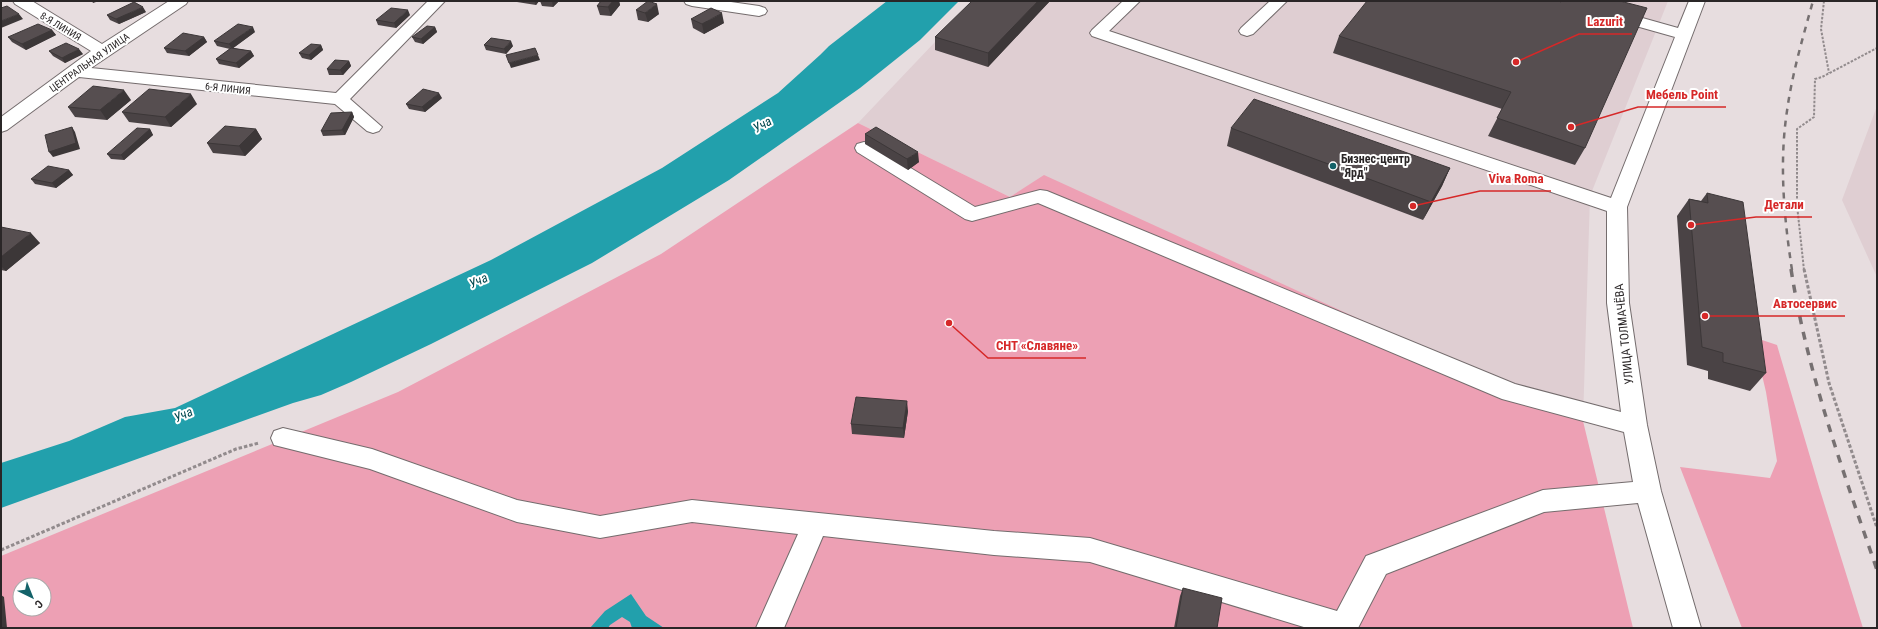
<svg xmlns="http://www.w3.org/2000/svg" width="1878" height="629" viewBox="0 0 1878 629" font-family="'Roboto Condensed',sans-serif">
	<rect width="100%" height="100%" fill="#e7dddf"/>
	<!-- built -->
	<path fill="#dfced2" d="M974 1H1668L1590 196 1583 421 1044 176 1010 197 858 123Z
		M1877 106V277L1842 200Z"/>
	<!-- green -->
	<path fill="#eda0b4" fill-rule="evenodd" d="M858 123 1010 197 1044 175 1583 421 1633 628H1V556L398 392 661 254ZM20 585H44V609H20Z
		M1753 337 1777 345 1819 487 1863 628H1742L1680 467 1770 478 1777 461 1766 392Z"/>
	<!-- water -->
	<path fill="#22a0ac" d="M887 1H959L920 40 860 88 819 117 729 180 592 263 431 344 351 382 321 395 293 403 1 508V463L69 441 125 417 175 408 491 260 662 168 778 93 820 55 829 46Z
		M631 594 646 616 664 628H632L630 622 622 617 610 625 608 628H590L605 611Z"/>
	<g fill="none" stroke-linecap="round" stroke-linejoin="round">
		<defs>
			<path id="minor" d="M13 1H32L102 44 169 1H188L186 4 91 68 336 93 428 1H445L350 99 382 127 379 131 373 133 367 131 335 104 79 77 7 130 1 132V117L91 51 15 4Z
				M684 1H724L759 6 765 8 767 11 765 14 759 16 692 6 686 4Z
				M1123 1H1140L1109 31 1611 198 1675 37 1558 4 1556 1H1582L1678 28 1689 1H1705L1627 207 1629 303 1647 425 1661 491 1701 628H1673L1638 503 1544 512 1386 574 1358 628H1307L1090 562 994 555 823 536 784 628H756L798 534 692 522 600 538 517 522 370 469 274 445 271 438 274 431 283 428 372 449 517 500 600 516 692 500 994 531 1090 538 1337 611 1366 556 1543 490 1633 482 1624 432 1502 399 1038 203 972 221 965 219 857 152 855 148 857 144 864 142 871 144 975 207 1040 190 1047 191 1515 384 1621 412 1607 303V211L1092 36 1090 33 1092 30Z
				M1270 1H1287L1253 34 1247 36 1241 34 1239 31 1241 28Z"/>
		</defs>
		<!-- minor casing -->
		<use href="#minor" stroke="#746c6d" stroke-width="2"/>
		<!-- path-far1 -->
		<path stroke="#928b8d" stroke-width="2" stroke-dasharray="2.5 1.5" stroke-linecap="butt" d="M1824 1 1821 29 1829 73
			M1804 270 1797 205V129L1814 117 1815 79 1822 77 1877 48"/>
		<!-- path -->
		<path stroke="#928b8d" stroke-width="3" stroke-dasharray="3.5 2" stroke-linecap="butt" d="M1804 269 1829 383 1877 528
			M1 550 236 449 259 443"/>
		<!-- minor -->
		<use href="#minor" fill="#fff" fill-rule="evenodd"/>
		<!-- rail-far1 -->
		<path stroke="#767071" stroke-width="2.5" stroke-dasharray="6 6" stroke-linecap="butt" d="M1792 270C1784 218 1779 163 1787 111 1792 74 1803 37 1813 1"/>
		<!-- rail -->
		<path stroke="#767071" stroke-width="3.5" stroke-dasharray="8 8" stroke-linecap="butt" d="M1791 269C1807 372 1843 471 1877 570"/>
	</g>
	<!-- wall -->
	<path fill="#4a4345" d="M517 1H539L536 5 517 2Z
		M540 1H559L553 7 542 6Z
		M601 1H619L620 5 611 16 600 15 597 6Z
		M1050 1 988 67 935 50V37Z
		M1558 1 1585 148 1575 165 1488 136 1502 109 1333 53 1339 36Z
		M636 10 659 14 648 22 638 20Z
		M146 12 119 24 110 20 107 15Z
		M410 15 396 28 378 25 376 20Z
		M691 19 724 23 704 34 693 28Z
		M435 27 437 32 423 44 415 42 412 37Z
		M52 30 56 35 26 50 12 42 8 37Z
		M255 32 233 48 251 51 254 56 239 68 219 64 216 59 230 49 217 46 214 41Z
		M204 37 207 42 189 56 167 53 164 48Z
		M321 45 323 50 311 60 302 58 299 53Z
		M484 45 513 46 506 54 486 50Z
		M49 51 83 54 65 63 53 56Z
		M349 61 351 66 343 75H329L327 69Z
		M442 98 425 112 409 109 406 104Z
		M131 100 107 120 75 117 68 107Z
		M197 104 171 127 129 122 122 112Z
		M352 112 354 117 345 135 323 136 321 131Z
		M1231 128 1450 168 1442 186 1423 220 1227 146Z
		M150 129 153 135 124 160 111 159 107 154Z
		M256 129 262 139 245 156 213 153 207 143Z
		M865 134 919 162 908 170 865 144Z
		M69 170 73 175 56 188 35 184 31 179Z
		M1707 193 1766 373 1750 391 1708 379V371L1687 365 1677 216 1689 199 1701 201Z
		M1 227 40 243 6 271 1 270Z
		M908 411 904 438 852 434 851 424Z
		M1183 588 1217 628H1174L1180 596Z"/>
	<!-- shaded-wall -->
	<path fill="#3c3738" d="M92 1H99L93 3Z
		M534 1H539L536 5Z
		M552 1H559L553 7Z
		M613 1H619L620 5 611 16 608 7Z
		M1038 1H1050L988 67V53Z
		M657 4 659 14 648 22 645 13Z
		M143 7 146 12 119 24 116 19Z
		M408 10 410 15 396 28 394 23Z
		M722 13 724 23 704 34 702 24Z
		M19 14 23 19 1 28V21Z
		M253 27 255 32 232 49 229 44Z
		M435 27 437 32 423 44 421 39Z
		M52 30 56 35 26 50 22 44Z
		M204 37 207 42 189 56 185 51Z
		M511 41 513 46 506 54 504 49Z
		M321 45 323 50 311 60 309 55Z
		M79 49 83 54 65 63 62 58Z
		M251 51 254 56 239 68 236 63Z
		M538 55 540 60 511 68 509 63Z
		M349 61 351 66 343 75 340 70Z
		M124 90 131 100 107 120 100 110Z
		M439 93 442 98 425 112 422 107Z
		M191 94 197 104 171 127 165 117Z
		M352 112 354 117 345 135 342 130Z
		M72 127 75 132 80 149 53 157 49 152Z
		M150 129 153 135 124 160 121 155Z
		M256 129 262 139 245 156 239 146Z
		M918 152 919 162 908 170 907 159Z
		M1450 168 1442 186 1423 220 1431 202Z
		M69 170 73 175 56 188 52 183Z
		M31 233 40 243 6 271 1 266V257Z
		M907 401 908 411 904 438 903 428Z
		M1 595 4 597 7 628H1Z"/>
	<!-- building -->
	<path fill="#564e50" stroke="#3c3738" d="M601 1H613L608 7 597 6Z
		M648 1 657 4 645 13 636 10Z
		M972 1H1038L988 53 935 37Z
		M1367 1H1558L1561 2 1562 1H1620L1647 8 1585 148 1497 118 1511 92 1339 36Z
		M134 2 143 7 116 19 107 15Z
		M7 6 19 14 1 21V8Z
		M391 8 408 10 394 23 376 20Z
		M711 8 722 13 702 24 691 19Z
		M38 24 52 30 22 44 8 37Z
		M238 24 253 27 229 44 214 41Z
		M427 26 435 27 421 39 412 37Z
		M183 33 204 37 185 51 164 48Z
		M491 38 511 41 504 49 484 45Z
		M66 43 79 49 62 58 49 51Z
		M311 44 321 45 309 55 299 53Z
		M231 48 251 51 236 63 216 59Z
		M535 48 538 55 509 63 506 55Z
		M335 60 349 61 340 70 327 69Z
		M93 86 124 90 100 110 68 107Z
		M149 89 191 94 165 117 122 112Z
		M423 89 439 93 422 107 406 104Z
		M1254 99 1450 168 1431 202 1231 128Z
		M352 112 342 130 321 131 331 113Z
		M225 126 256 129 239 146 207 143Z
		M72 127 76 143 49 152 45 135Z
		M876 127 918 152 907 159 865 134Z
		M137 128 150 129 121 155 107 154Z
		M48 166 69 170 52 183 31 179Z
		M1707 193 1743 202 1766 373 1723 362V353L1702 347 1689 199 1708 203Z
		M1 227 31 233 1 257Z
		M856 397 907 401 903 428 851 424Z
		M1183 588 1222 598 1217 628H1176Z"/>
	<!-- markers -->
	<circle fill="#136269" stroke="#fff" stroke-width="1.5" cx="1333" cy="166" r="4"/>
	<g text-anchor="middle" stroke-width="4" stroke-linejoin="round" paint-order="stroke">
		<!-- far-street labels -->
		<g font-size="10" fill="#2a2627" stroke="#fff">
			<text transform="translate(61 26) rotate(31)" y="4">8-Я ЛИНИЯ</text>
			<text transform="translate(89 62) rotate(-35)" y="4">ЦЕНТРАЛЬНАЯ УЛИЦА</text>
			<text transform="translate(228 88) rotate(6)" y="4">6-Я ЛИНИЯ</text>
		</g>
		<!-- poi labels -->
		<g font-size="12" font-weight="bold" fill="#2a2627" stroke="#fff" text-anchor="start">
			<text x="1341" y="163">Бизнес-центр<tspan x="1341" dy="14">"Ярд"</tspan></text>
		</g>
		<!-- street labels -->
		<g font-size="12" fill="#2a2627" stroke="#fff">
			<text transform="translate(1624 334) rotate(-96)" y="4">УЛИЦА ТОЛМАЧЁВА</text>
		</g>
		<!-- water labels -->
		<g font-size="13" font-style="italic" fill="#00484f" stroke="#fff">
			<text transform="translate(762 124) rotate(-30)" y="5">Уча</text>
			<text transform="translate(478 280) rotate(-24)" y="5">Уча</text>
			<text transform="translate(183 414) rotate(-24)" y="5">Уча</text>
		</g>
	</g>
	<!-- callouts -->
	<path fill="none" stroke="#d62828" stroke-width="1.5" d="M1516 62L1579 34H1632M1571 127L1638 107H1726M1413 206L1480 191H1551M1691 225L1756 217H1812M1705 316L1765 316H1845M949 323L988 358H1086"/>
	<g fill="#d62828" stroke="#fff" stroke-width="1.5">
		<circle cx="1516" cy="62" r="4"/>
		<circle cx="1571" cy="127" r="4"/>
		<circle cx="1413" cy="206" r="4"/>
		<circle cx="1691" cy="225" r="4"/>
		<circle cx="1705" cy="316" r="4"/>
		<circle cx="949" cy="323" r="4"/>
	</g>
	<g font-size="13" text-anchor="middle" font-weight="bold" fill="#d62828" stroke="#fff" stroke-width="4" stroke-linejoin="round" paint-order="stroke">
		<text x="1605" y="26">Lazurit</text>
		<text x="1682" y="99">Мебель Point</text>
		<text x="1516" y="183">Viva Roma</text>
		<text x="1784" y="209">Детали</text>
		<text x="1805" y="308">Автосервис</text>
		<text x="1037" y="350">СНТ «Славяне»</text>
	</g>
	<!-- border -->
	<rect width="1878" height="629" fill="none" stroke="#2a2627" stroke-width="4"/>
	<!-- north arrow -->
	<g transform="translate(32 597) rotate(137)"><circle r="19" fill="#ffffff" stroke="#aaa8a9"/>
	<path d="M0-3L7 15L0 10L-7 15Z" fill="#136269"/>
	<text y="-6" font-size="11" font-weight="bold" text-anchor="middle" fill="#2a2627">С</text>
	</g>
</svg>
